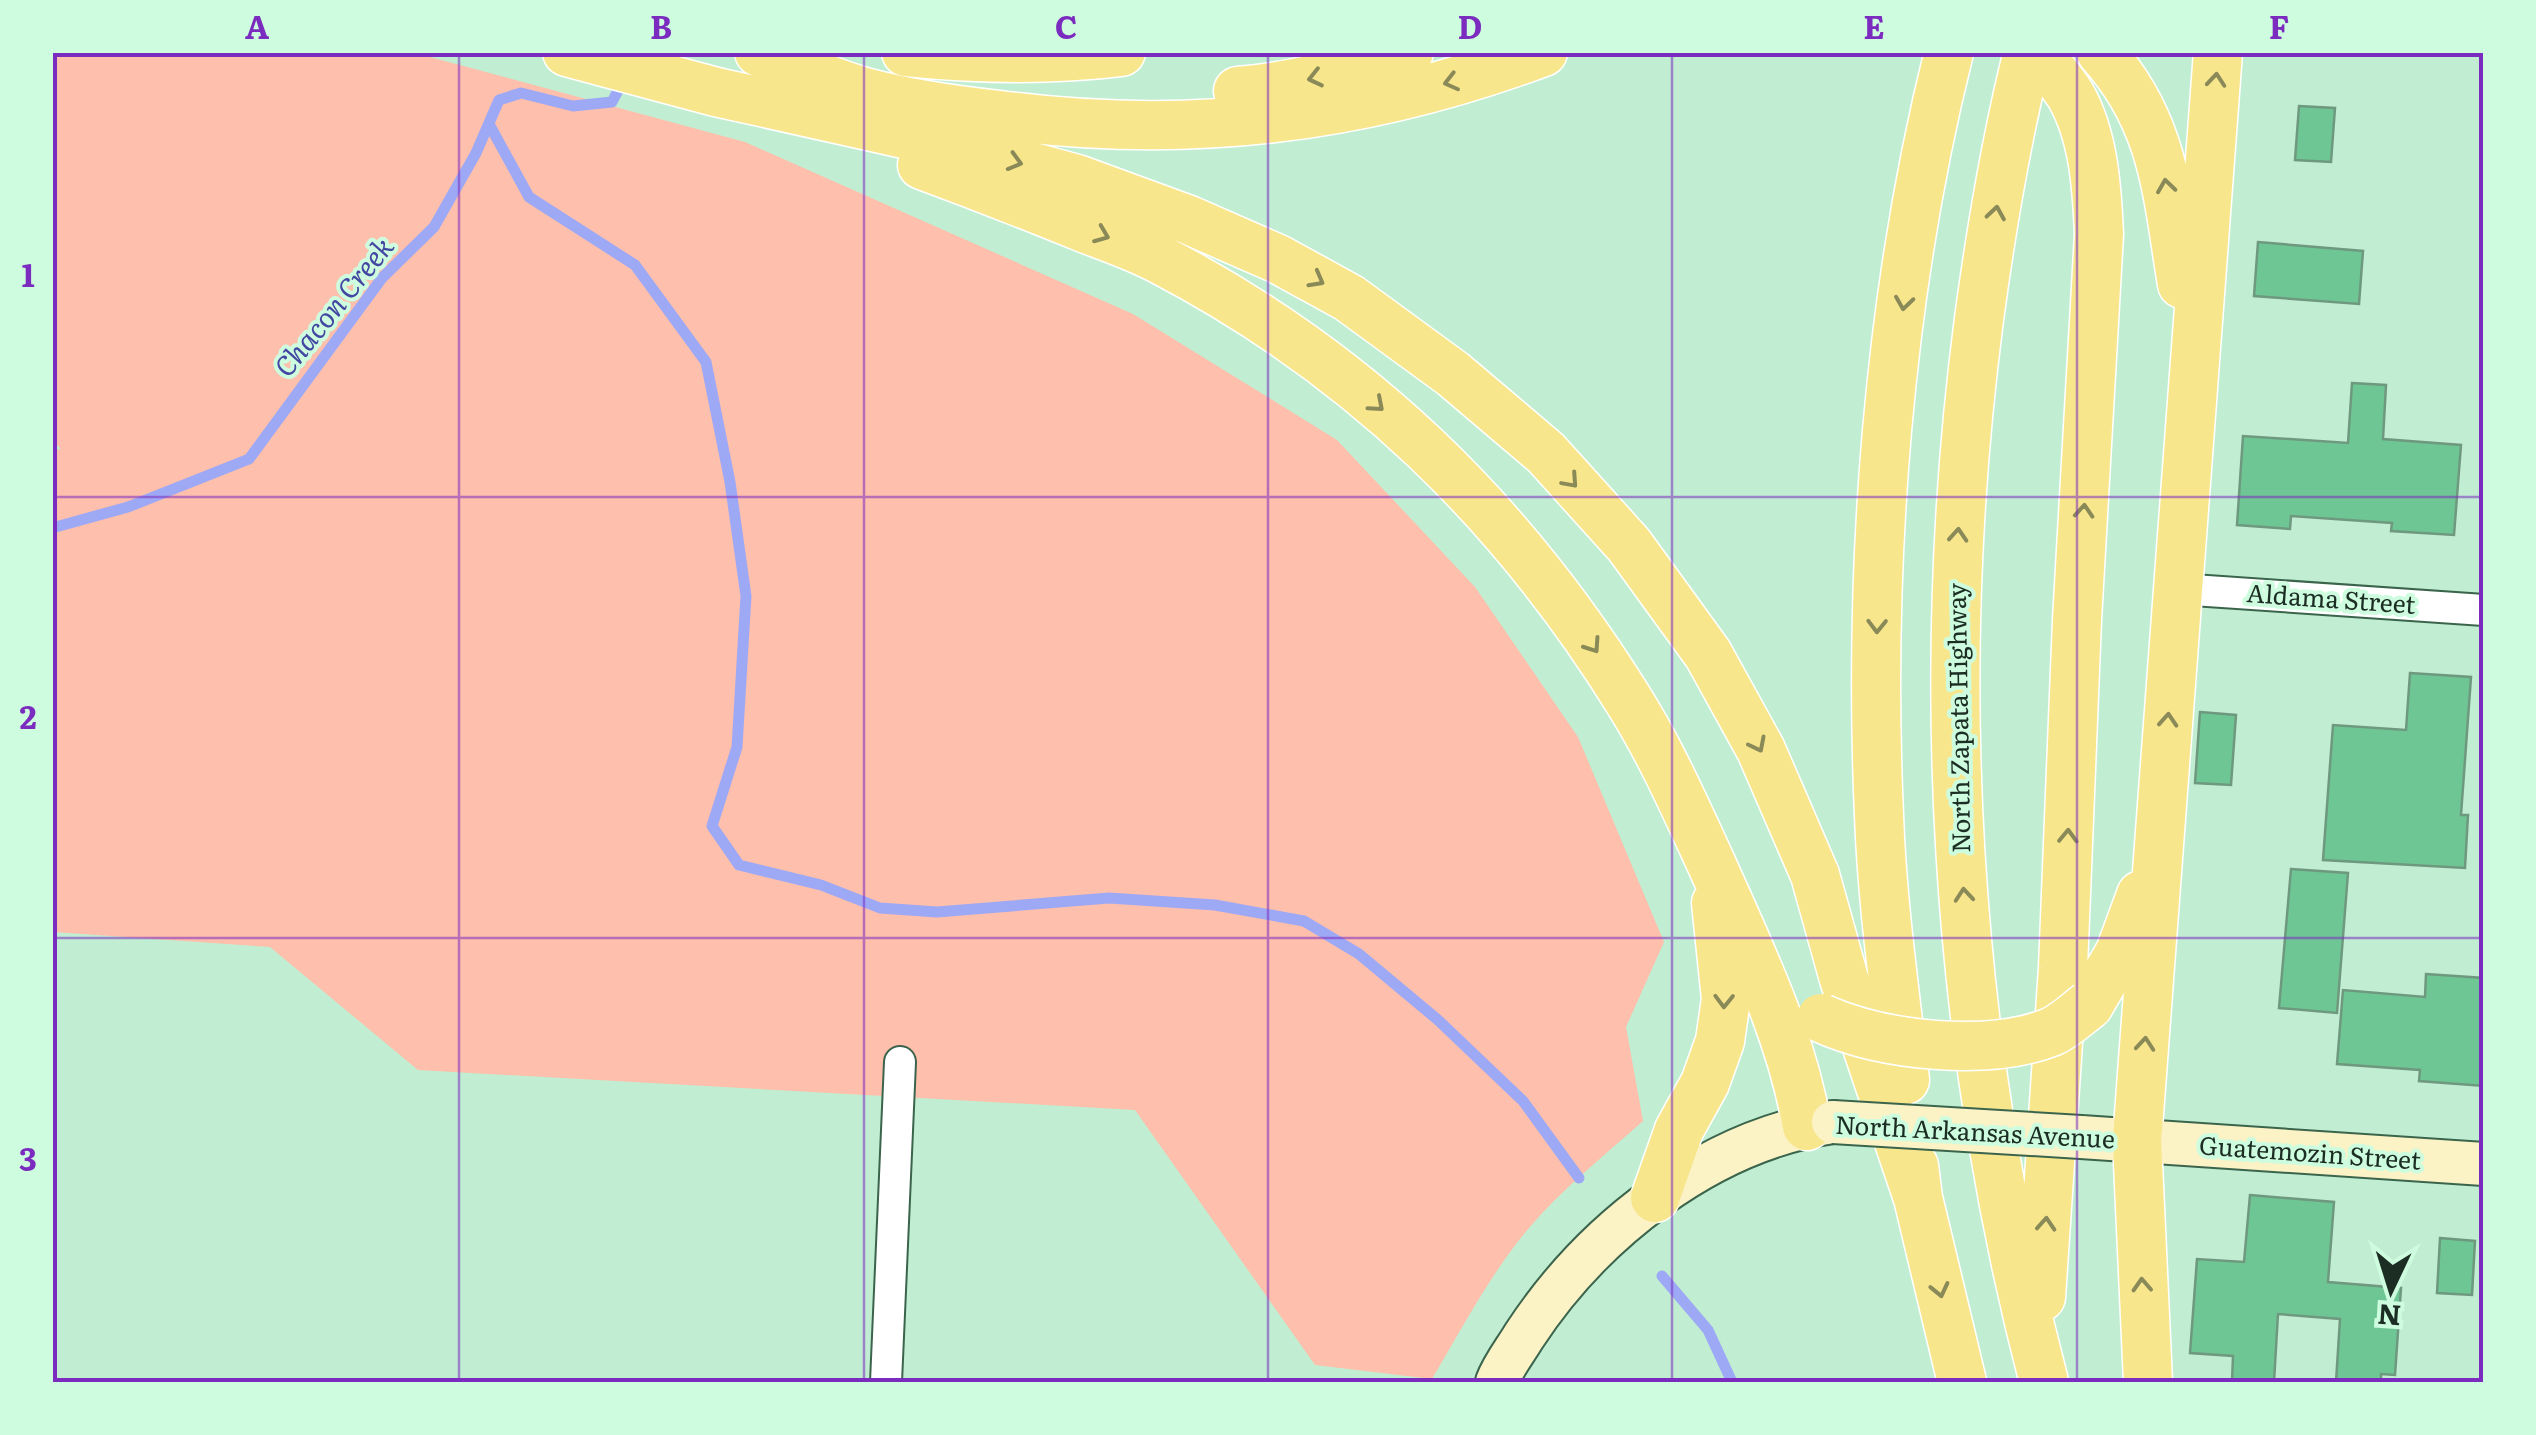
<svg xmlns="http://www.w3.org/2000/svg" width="2536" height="1435" viewBox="0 0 2536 1435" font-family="Literata,serif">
	<rect width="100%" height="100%" fill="#c1eed2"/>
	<!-- green -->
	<path fill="#febfac" d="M53 53H415L745 142 1133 314 1337 440 1475 587 1578 737 1664 942 1626 1027 1643 1121C1604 1156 1563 1188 1529 1228 1491 1273 1462 1328 1432 1379L1315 1365 1135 1110 418 1070 270 947 53 932 52 450 61 449 52 440Z"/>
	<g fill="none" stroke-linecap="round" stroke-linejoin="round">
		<!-- stream -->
		<path stroke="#9ea9f6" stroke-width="11" d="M489 124 529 197 635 265 706 362 730 482 746 596 737 747 712 826 739 865 821 885 880 908 937 912 1109 898 1215 905 1304 921 1359 954 1438 1020 1523 1101 1579 1178
			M52 528 128 507 249 459 382 278 434 227 476 153 499 100 521 93 573 106 612 102 624 79
			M1662 1276 1708 1330 1732 1382"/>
	</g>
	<!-- building -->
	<path fill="#6fc695" stroke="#6e997f" stroke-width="2.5" d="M2299 106 2335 108 2331 162 2295 160Z
		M2258 242 2363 251 2359 304 2254 296Z
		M2352 383 2386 385 2383 439 2461 445 2454 535 2391 531 2392 523 2291 516 2290 529 2237 525 2243 436 2348 443Z
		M2410 673 2471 677 2461 815H2468L2465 868 2323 860 2333 725 2406 730Z
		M2200 712 2236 715 2231 785 2195 783Z
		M2291 869 2348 873 2337 1013 2279 1008Z
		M2426 974 2484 978V1086L2419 1081 2420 1070 2337 1064 2343 990 2425 997Z
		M2250 1195 2334 1202 2328 1282 2401 1288 2395 1375 2381 1374V1382H2336L2340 1319 2278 1314 2274 1382H2232L2233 1356 2190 1353 2197 1259 2244 1262Z
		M2440 1238 2475 1241 2472 1295 2437 1293Z"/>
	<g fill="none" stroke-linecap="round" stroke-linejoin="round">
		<defs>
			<path id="street" d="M2178 589 2484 610
				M886 1382 900 1062"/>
			<path id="secondary" d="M2081 1137 2484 1164
				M1497 1382C1503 1366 1515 1351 1524 1336 1592 1232 1708 1140 1833 1122"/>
			<path id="primary" d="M567 52 716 92 949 144 1077 179 1189 220 1278 259 1349 298 1453 374 1546 453 1629 545 1708 654 1761 750 1815 875 1844 979 1918 1198
				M759 52C794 66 829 82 865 92 909 104 955 110 1000 115 1189 140 1364 119 1543 52
				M906 52C977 59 1049 61 1121 52
				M2028 52C2006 140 1991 230 1979 319 1933 672 1954 1038 2044 1382
				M2038 52C2048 67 2062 81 2071 96 2094 137 2097 189 2099 234L2077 620 2063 968 2041 1297
				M2101 52C2165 123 2167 194 2182 284
				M1238 91C1296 86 1354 71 1409 52
				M922 165C976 185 1030 206 1084 228 1110 238 1137 247 1161 260 1360 364 1511 511 1629 701 1661 752 1686 809 1711 863 1749 949 1791 1033 1807 1126
				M2089 1005 2120 952 2141 895
				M1905 1080C1895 992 1882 903 1879 815 1868 565 1888 295 1949 52
				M1914 1166 1918 1198 1962 1382
				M1655 1198 1679 1130 1705 1083 1720 1041 1726 999 1716 903
				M2148 1382 2137 1141 2218 52"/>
		</defs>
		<!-- street casing -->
		<use href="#street" stroke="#3b644c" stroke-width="34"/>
		<!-- secondary casing -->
		<use href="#secondary" stroke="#3b644c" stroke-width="46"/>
		<!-- primary casing -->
		<use href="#primary" stroke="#fff" stroke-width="51"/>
		<!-- street -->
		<use href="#street" stroke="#fff" stroke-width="30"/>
		<!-- secondary -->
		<use href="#secondary" stroke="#fbf2c6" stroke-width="42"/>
		<!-- primary -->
		<use href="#primary" stroke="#f8e68d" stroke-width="48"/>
		<defs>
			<path id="secondary-bridge" d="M1833 1122 2081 1137"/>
			<path id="primary-bridge" d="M1821 1018C1882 1046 1988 1057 2051 1032 2065 1026 2077 1014 2089 1005"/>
		</defs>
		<!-- secondary-bridge casing -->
		<use href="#secondary-bridge" stroke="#3b644c" stroke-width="46" stroke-linecap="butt"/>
		<!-- primary-bridge casing -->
		<use href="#primary-bridge" stroke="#fff" stroke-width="51" stroke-linecap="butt"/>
		<!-- secondary-bridge -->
		<use href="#secondary-bridge" stroke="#fbf2c6" stroke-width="42"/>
		<!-- primary-bridge -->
		<use href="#primary-bridge" stroke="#f8e68d" stroke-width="48"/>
	</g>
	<!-- one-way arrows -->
	<defs><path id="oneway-chevron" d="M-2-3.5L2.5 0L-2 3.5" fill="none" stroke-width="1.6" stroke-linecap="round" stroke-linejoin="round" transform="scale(2.5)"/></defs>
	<g stroke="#8a8a58">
		<use href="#oneway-chevron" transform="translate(1315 78) rotate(167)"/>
		<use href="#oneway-chevron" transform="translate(2216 80) rotate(-85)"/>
		<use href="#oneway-chevron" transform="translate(1451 82) rotate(166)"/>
		<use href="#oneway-chevron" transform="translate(1015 162) rotate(16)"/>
		<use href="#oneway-chevron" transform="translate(2166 186) rotate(-98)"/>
		<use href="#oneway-chevron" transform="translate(1996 213) rotate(-81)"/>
		<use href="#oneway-chevron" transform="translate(1102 235) rotate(22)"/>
		<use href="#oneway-chevron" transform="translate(1317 280) rotate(29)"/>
		<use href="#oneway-chevron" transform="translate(1904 303) rotate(98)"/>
		<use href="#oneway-chevron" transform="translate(1377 405) rotate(41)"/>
		<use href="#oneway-chevron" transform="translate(1571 481) rotate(48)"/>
		<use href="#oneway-chevron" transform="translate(2084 511) rotate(-86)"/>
		<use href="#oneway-chevron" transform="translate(1958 535) rotate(-86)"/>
		<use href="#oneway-chevron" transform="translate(1877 626) rotate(91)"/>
		<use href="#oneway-chevron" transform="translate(1593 646) rotate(56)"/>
		<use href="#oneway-chevron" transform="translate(2168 720) rotate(-86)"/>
		<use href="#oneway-chevron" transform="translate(1758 745) rotate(63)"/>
		<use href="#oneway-chevron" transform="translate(2068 836) rotate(-88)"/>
		<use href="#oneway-chevron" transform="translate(1964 895) rotate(-95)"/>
		<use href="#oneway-chevron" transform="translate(1724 1001) rotate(91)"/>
		<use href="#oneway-chevron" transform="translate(2145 1044) rotate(-85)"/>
		<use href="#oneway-chevron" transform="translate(2046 1224) rotate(-86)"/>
		<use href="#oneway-chevron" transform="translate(2142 1285) rotate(-93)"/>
		<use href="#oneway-chevron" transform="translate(1940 1290) rotate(77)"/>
	</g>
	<!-- grid -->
	<path fill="none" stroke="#7b2cbf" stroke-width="2.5" stroke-opacity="0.55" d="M459 52V1382M864 52V1382M1268 52V1382M1672 52V1382M2077 52V1382M52 497H2484M52 938H2484"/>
	<g text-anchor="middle" stroke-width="8" stroke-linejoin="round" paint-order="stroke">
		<!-- street labels -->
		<g font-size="25" fill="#1c2d23" stroke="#cefcdf">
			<text transform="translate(2331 599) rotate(4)" y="9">Aldama Street</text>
			<text transform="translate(1959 718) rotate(-91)" y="9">North Zapata Highway</text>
			<text transform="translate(1975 1132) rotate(3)" y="9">North Arkansas Avenue</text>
			<text transform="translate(2310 1153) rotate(4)" y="9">Guatemozin Street</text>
		</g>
		<!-- water labels -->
		<g font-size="28" font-style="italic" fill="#4447a1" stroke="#cefcdf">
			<text transform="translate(334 307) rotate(-51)" y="10">Chacon Creek</text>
		</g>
	</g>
	<!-- border -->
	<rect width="2536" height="1435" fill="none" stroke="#cefcdf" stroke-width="110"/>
	<!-- north arrow -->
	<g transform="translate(2391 1290) rotate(184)" stroke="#cefcdf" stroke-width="8" paint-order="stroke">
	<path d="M0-8L18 38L0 25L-18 38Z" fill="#1c2d23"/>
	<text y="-15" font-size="28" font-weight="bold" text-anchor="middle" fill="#1c2d23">N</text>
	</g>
	<rect x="55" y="55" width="2426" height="1325" fill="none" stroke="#7b2cbf" stroke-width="4"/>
	<g font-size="32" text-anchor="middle" font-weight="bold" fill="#7b2cbf">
		<text x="257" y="39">A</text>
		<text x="661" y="39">B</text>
		<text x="1066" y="39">C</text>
		<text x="1470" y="39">D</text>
		<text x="1874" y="39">E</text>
		<text x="2279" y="39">F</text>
		<text x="28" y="287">1</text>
		<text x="28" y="729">2</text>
		<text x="28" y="1171">3</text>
	</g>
</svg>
